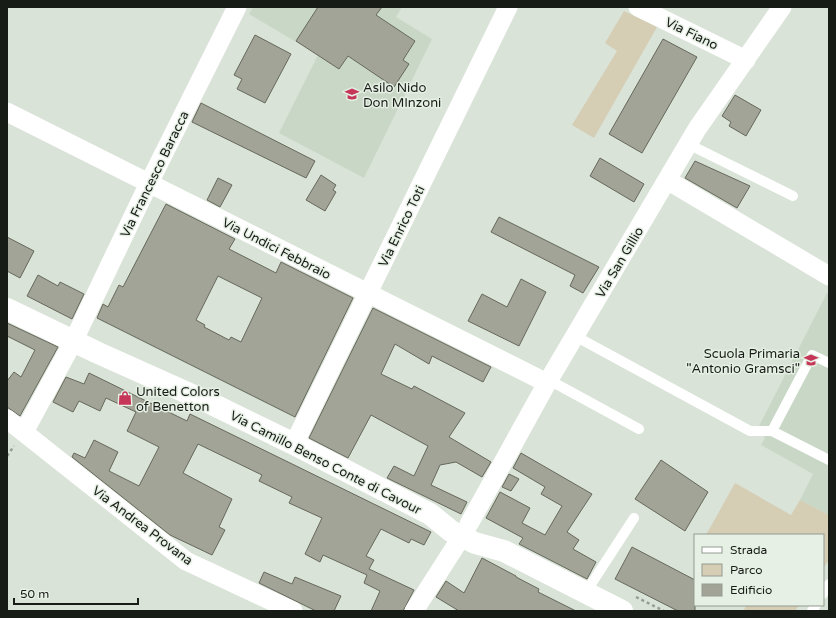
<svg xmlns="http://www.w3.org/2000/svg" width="836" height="618" viewBox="0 0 836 618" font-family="'Varela Round',sans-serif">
	<rect width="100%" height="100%" fill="#d9e3d7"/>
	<!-- built -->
	<path fill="#c9d8c6" d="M253 7H402L396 17 432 39 364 178 279 133 318 55 249 14Z
		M827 293 829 294V515L800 500 813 474 761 445 765 438 759 426Z"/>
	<!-- green -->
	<path fill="#d6cdb5" d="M624 11 657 27 594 138 572 125 617 51 605 43Z
		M735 483 791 515 800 500 829 515V560L823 569V535H706Z
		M747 605H799L795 611H743Z"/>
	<!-- building -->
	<path fill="#a1a496" stroke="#66685c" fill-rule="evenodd" d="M318 7H382L376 15 415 41 403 60 409 64 394 87 348 56 339 69 296 41Z
		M255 35 291 54 265 103 237 89 242 79 234 75Z
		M663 39 697 57 642 153 609 134Z
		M735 95 761 110 746 136 729 126 731 122 722 116Z
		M201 103 315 161 306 178 192 122Z
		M600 158 644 184 634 202 590 176Z
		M695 161 750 186 737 208 685 178Z
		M321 175 336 185 333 190 336 192 325 211 306 200Z
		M218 178 232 185 220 207 207 200Z
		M166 204 235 239 229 249 276 273 281 262 353 298 295 417 97 318 103 304 108 307 119 285 123 287ZM218 276 262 298 241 342 231 337 229 340 204 327 205 325 196 320Z
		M499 217 599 267 583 293 570 286 575 275 491 232Z
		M7 237 34 251 20 278 7 271Z
		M38 275 58 286 60 282 84 294 72 319 27 296Z
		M521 279 546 292 519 346 468 321 482 294 507 307Z
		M373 308 491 367 483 382 432 356 429 364 395 344 381 374 412 389 414 386 465 413 449 437 491 462 482 477 456 462 440 465 431 485 467 502 461 514 387 478 394 466 414 476 428 446 371 415 348 458 309 438Z
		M7 323 58 347 20 416 7 407V381L14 372 21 377 35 350 7 336Z
		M89 373 187 421 190 414 431 532 424 545 411 539 409 543 381 529 366 556 374 560 369 569 414 590 403 611H371L380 591 364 583 367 575 323 555 320 562 305 554 322 518 289 503 292 497 259 481 262 475 198 444 183 473 232 499 219 527 225 530 212 555 170 535 72 457 74 453 85 458 94 440 118 452 109 471 139 486 159 447 127 431 136 412 106 398 100 411 79 401 73 412 53 402 66 377 84 384Z
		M521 453 592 494 567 532 579 540 573 549 596 562 587 579 519 544 523 538 486 518 500 492 530 508 522 523 545 535 562 506 541 494 545 487 513 468Z
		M661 460 708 492 685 531 635 499Z
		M509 474 519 479 511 491 502 487Z
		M632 547 695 580V611H678L615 579Z
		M482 558 516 576V577L539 589 538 592 576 611H459L436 597 446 581 464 593Z
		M264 572 292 584 295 577 341 596 334 611H316L259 583Z"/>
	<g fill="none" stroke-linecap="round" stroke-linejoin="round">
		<!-- path -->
		<path stroke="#969e94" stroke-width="2.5" stroke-dasharray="3 3" stroke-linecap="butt" d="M7 456 14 446
			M636 597 664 611"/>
		<!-- lane -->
		<path stroke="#fff" stroke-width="10" d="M688 144 793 196
			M575 336 750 431H772
			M829 363 812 355 772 431 829 460
			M549 380 639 429
			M586 592 634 518
			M823 594 829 584
			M812 611 816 605"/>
		<!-- street -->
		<path stroke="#fff" stroke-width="19" d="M638 7 746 60
			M7 112 547 383
			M667 180 829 276
			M7 419 186 561 293 611
			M24 432 73 342 149 183 237 7
			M294 444 508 7
			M469 524 547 383 697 129 782 7
			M414 611 462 536"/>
		<!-- secondary -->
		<path stroke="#fff" stroke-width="22" d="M7 309 96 352 212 404 294 444 430 514 451 531 475 543 504 551 622 611"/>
	</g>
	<!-- icons -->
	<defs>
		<symbol id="school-bare" viewBox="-9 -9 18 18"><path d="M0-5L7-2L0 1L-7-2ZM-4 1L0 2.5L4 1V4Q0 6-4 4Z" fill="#c63659" stroke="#e6f0e4" stroke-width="2.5" paint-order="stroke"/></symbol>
		<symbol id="shop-bare" viewBox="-9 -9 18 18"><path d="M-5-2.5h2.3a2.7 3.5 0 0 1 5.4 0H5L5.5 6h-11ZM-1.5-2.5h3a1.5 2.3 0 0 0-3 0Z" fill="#c63659" stroke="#e6f0e4" stroke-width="2.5" paint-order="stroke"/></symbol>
	</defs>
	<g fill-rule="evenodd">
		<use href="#school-bare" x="342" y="84" width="20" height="20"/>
		<use href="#school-bare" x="801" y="350" width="20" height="20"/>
		<use href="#shop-bare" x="115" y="388" width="20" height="20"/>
	</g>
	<g text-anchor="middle" stroke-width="3" stroke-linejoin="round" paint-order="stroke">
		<!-- street labels -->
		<g font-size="13" fill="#181c17" stroke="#e6f0e4">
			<text transform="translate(692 33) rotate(26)" y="5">Via Fiano</text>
			<text transform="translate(154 174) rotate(-64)" y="5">Via Francesco Baracca</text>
			<text transform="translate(401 226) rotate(-64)" y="5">Via Enrico Toti</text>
			<text transform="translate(277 248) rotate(27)" y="5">Via Undici Febbraio</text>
			<text transform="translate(619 262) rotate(-59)" y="5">Via San Gillio</text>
			<text transform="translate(326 462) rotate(27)" y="5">Via Camillo Benso Conte di Cavour</text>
			<text transform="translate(143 525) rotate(37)" y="5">Via Andrea Provana</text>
		</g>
		<!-- poi labels -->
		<g font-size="13" fill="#181c17" stroke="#e6f0e4" text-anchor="start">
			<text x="363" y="92">Asilo Nido<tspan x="363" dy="15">Don MInzoni</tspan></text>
			<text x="800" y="358" text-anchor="end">Scuola Primaria<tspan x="800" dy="15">"Antonio Gramsci"</tspan></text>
			<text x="136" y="396">United Colors<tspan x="136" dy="15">of Benetton</tspan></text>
		</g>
	</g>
	<!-- border -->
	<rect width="836" height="618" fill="none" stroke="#181c17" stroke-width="16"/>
	<!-- legend -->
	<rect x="694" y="534" width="130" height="72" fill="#e6f0e4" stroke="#949b92"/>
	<rect x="702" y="547" width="20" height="6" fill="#ffffff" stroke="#949b92"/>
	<text x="730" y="554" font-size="12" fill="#181c17">Strada</text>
	<rect x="702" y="564" width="20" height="12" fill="#d6cdb5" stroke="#949b92"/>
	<text x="730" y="574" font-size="12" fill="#181c17">Parco</text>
	<rect x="702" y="584" width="20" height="12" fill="#a1a496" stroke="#949b92"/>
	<text x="730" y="594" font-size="12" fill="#181c17">Edificio</text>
	<!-- scale -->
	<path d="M14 598v6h124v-6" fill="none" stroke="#181c17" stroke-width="2"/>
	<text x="20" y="598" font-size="12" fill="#181c17" stroke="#e6f0e4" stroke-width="3" paint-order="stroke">50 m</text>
</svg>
